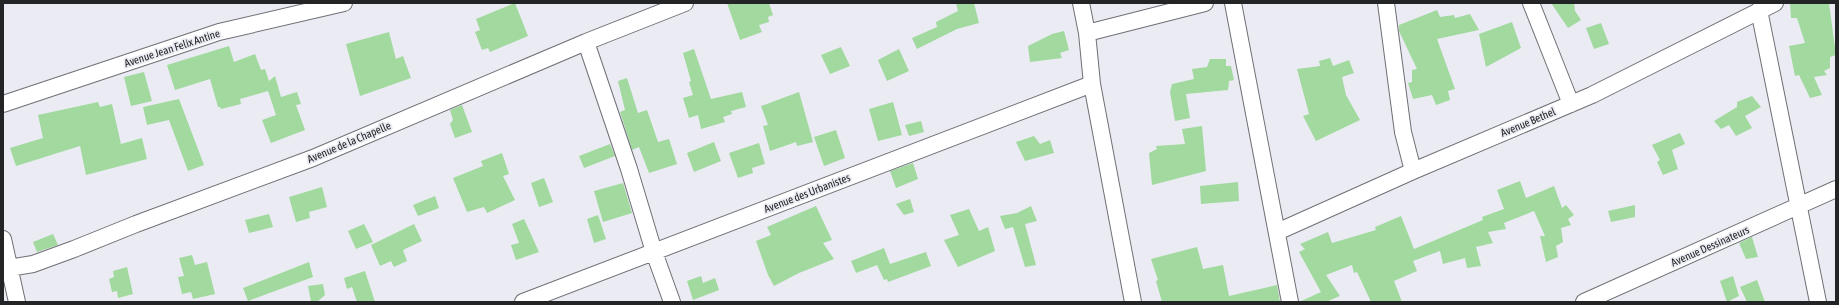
<svg xmlns="http://www.w3.org/2000/svg" width="1839" height="305" viewBox="0 0 1839 305" font-family="'Asap Condensed',sans-serif">
	<rect width="100%" height="100%" fill="#ebecf3"/>
	<!-- building -->
	<path fill="#a1d99f" d="M515 3 528 36 490 52 488 48 482 50 475 32 480 30 476 19Z
		M727 3H769L773 15 768 17 769 22 759 25 762 32 740 40Z
		M956 3H974L979 23 957 29 917 49 912 38 937 27 936 22 958 11Z
		M1551 3H1574L1575 11 1581 20 1568 28Z
		M1790 3H1829L1836 55 1830 57V68L1824 71 1827 75 1814 77 1822 95 1810 98 1799 75 1795 76 1789 46 1805 43 1797 18H1791Z
		M1437 10 1440 17 1454 15 1455 18 1470 14 1479 30 1437 39 1455 89 1448 91 1450 100 1436 105 1432 95 1413 99 1408 83 1412 82V70L1417 69 1399 31V25Z
		M1512 22 1521 48 1486 67 1479 34Z
		M1601 23 1609 44 1594 49 1586 28Z
		M1064 31 1069 50 1060 53 1062 58 1030 62 1028 46 1052 34Z
		M389 32 396 59 403 56 411 78 360 96 346 44Z
		M229 46 234 62 255 54 261 70 265 69 269 81 275 76 281 97 297 92 301 104 296 105 305 130 271 143 262 120 276 115 268 91 240 99 241 104 221 109 220 107H218L210 79 175 90 167 65Z
		M841 47 850 66 830 74 821 55Z
		M694 49 711 99 742 92 746 107 731 111 732 114 723 117 725 122 701 129 698 115 689 118 683 98 693 95 689 82 691 81 683 53Z
		M899 49 909 71 887 81 878 60Z
		M1330 58 1333 66 1349 60 1354 73 1342 77 1346 95 1360 120 1316 141 1303 116 1309 114 1297 69 1320 66 1319 61Z
		M1210 59H1226V66H1231L1234 80 1229 81 1228 90 1186 94 1190 118 1175 121 1170 92 1172 84 1194 79 1192 69 1207 67Z
		M144 72 152 101 131 106 124 77Z
		M627 78 638 113 647 110 658 142 669 139 677 164 649 173 639 147 632 150 620 112 625 110 618 81Z
		M799 92 813 142 797 146 796 142 770 151 763 126 768 125 761 106Z
		M1752 96 1761 107 1745 116 1752 128 1736 136 1729 125 1721 129 1714 121 1737 107V102Z
		M179 99 204 165 188 171 169 120 147 125 143 107Z
		M98 102 100 107 112 104 121 144 142 138 147 159 86 175 80 146 16 166 10 148 43 138 38 115Z
		M893 102 902 135 878 141 869 109Z
		M462 105 472 132 455 138 450 124 453 120 450 110Z
		M921 121 924 132 909 136 905 125Z
		M1202 126 1206 171 1152 185 1149 153 1157 149 1156 146 1185 144 1182 129Z
		M836 130 845 158 824 166 814 137Z
		M1680 133 1685 144 1672 150 1678 169 1663 175 1657 162 1660 160 1652 145Z
		M1034 136 1040 144 1050 140 1054 153 1025 161 1016 142Z
		M714 142 721 161 694 172 687 153Z
		M759 143 765 164 752 168 753 173 738 178 729 153Z
		M610 144 615 156 584 168 579 156Z
		M502 153 509 174 503 176 515 200 487 213 484 207 467 212 453 178 483 166 481 161Z
		M913 163 918 179 896 188 890 171Z
		M544 178 553 202 539 207 531 183Z
		M1520 181 1526 198 1554 186 1562 208 1566 205 1574 215 1568 219 1571 225 1561 228 1563 242 1556 246 1558 257 1546 262 1540 236H1545L1534 211 1504 223 1506 229 1488 232 1493 243 1476 247 1481 266 1467 268 1465 258 1443 264 1440 251 1413 261 1417 271 1394 281 1402 302H1371L1357 272 1354 273 1352 265 1326 275 1340 296 1326 302H1299L1321 292 1299 252 1305 249 1300 244 1328 232 1332 243 1376 230 1375 227 1401 216 1414 249 1483 220 1482 217 1504 209 1497 190Z
		M1238 182 1239 201 1201 204 1200 186Z
		M623 183 632 213 603 222 594 191Z
		M322 187 327 207 309 212 310 218 296 222 289 197Z
		M435 196 439 208 418 216 413 205Z
		M910 199 914 212 904 215 896 204Z
		M1635 205V217L1611 222 1608 211Z
		M816 206 832 240 823 243 834 259 799 273 774 286 768 275 756 241 771 235 767 227Z
		M1031 206 1037 221 1025 224 1036 265 1025 267 1013 227 1005 229 1000 216 1017 213Z
		M969 209 979 231 988 227 995 251 958 267 944 240 959 235 950 215Z
		M269 214 273 227 249 233 245 220Z
		M598 215 606 239 594 243 587 219Z
		M524 219 539 252 516 260 511 245 519 243 512 224Z
		M364 224 373 242 356 249 348 231Z
		M414 224 422 241 403 250 407 261 394 267 391 261 380 266 371 245Z
		M53 234 58 245 37 252 33 242Z
		M1752 237 1758 257 1746 259 1739 243Z
		M1197 247 1203 269 1223 265 1229 296 1277 285 1280 302H1162L1156 281 1158 280 1151 259Z
		M884 248 890 264 926 252 931 266 888 282 887 279 884 280 877 265 856 273 851 261Z
		M192 255 195 265 207 262 215 294 193 299 191 292 182 294 178 277 184 276 179 258Z
		M309 262 313 277 248 301 243 288Z
		M127 267 133 294 118 298 117 291 112 292 109 279 114 277 113 271Z
		M365 271 375 302H357L352 287 347 289 344 278Z
		M701 276 703 283 715 278 719 290 693 300 687 281Z
		M1733 276 1739 296 1727 302 1720 281Z
		M1757 280 1765 302H1747L1740 287Z
		M323 284 325 295 317 302H311L308 286Z"/>
	<g fill="none" stroke-linecap="round" stroke-linejoin="round">
		<defs>
			<path id="minor" d="M1081 3 1087 33 1092 84 1133 302
				M1233 3 1290 302
				M1386 3 1403 132 1413 171
				M1531 3 1571 104
				M1759 10 1818 302
				M1087 33 1205 3
				M586 42 629 169 654 252 672 302
				M3 104 219 32 344 3
				M1277 232 1413 171 1592 95 1775 3
				M3 239 17 302
				M9 268 33 264 74 249 136 224 313 158 586 42 685 3
				M523 302 1092 84
				M1584 302 1836 189"/>
		</defs>
		<!-- minor casing -->
		<use href="#minor" stroke="#6f7076" stroke-width="18"/>
		<!-- minor -->
		<use href="#minor" stroke="#fff" stroke-width="16"/>
	</g>
	<g text-anchor="middle" stroke-width="3.5" stroke-linejoin="round" paint-order="stroke">
		<!-- street labels -->
		<g font-size="11" fill="#232426" stroke="#ebecf3">
			<text transform="translate(172 48) rotate(-18)" y="4">Avenue Jean Felix Antine</text>
			<text transform="translate(1528 122) rotate(-23)" y="4">Avenue Bethel</text>
			<text transform="translate(349 142) rotate(-23)" y="4">Avenue de la Chapelle</text>
			<text transform="translate(807 193) rotate(-21)" y="4">Avenue des Urbanistes</text>
			<text transform="translate(1710 246) rotate(-24)" y="4">Avenue Dessinateurs</text>
		</g>
	</g>
	<!-- border -->
	<rect width="1839" height="305" fill="none" stroke="#232426" stroke-width="8"/>
</svg>
